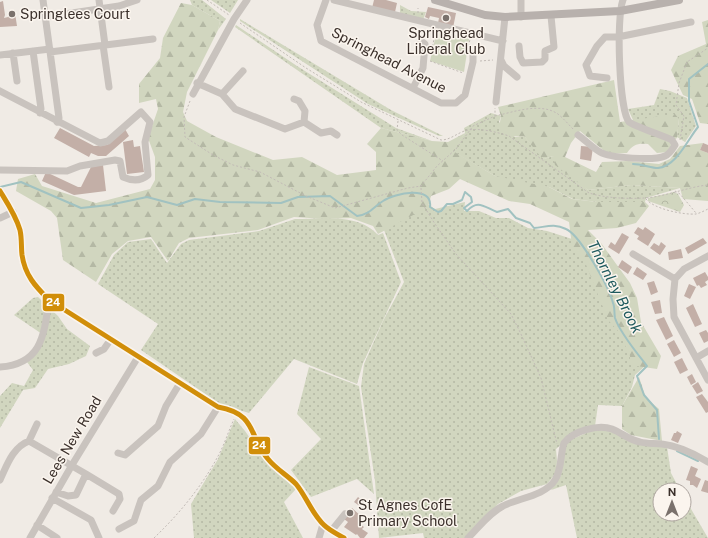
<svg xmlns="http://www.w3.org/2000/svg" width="708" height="538" viewBox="0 0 708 538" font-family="'Public Sans',sans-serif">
	<defs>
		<pattern id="grass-dots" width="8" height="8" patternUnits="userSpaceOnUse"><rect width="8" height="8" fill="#d1d6bf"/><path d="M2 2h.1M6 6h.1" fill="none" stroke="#b4b8a4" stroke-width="1.8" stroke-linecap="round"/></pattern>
		<pattern id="forest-firs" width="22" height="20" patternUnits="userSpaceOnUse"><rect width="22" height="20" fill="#d1d6bf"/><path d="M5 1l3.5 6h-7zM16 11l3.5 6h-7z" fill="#b4b8a4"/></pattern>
		<pattern id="park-crowns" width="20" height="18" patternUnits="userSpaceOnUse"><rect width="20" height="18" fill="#d1d6bf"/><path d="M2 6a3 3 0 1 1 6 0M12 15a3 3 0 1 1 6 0" fill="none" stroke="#b4b8a4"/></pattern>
	</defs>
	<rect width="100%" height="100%" fill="#f0ebe5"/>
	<!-- grass -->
	<path fill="url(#grass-dots)" d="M190 0H202L226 19 218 30 220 21 192 5Z
		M211 0H238L230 13Z
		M400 5 411 11 426 12 423 20 400 14Z
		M240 19 391 110 443 136H439L368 104 240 21Z
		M236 25 297 66 396 128 432 141 381 128 235 27Z
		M660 89 670 91 687 98 696 126 685 142 677 137 679 119 633 120 628 109 654 105Z
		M491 113 501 116 499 122 515 137 524 136 544 159 553 156 588 190 631 185 680 188 646 198 645 202H597L573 199 549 187 517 184 495 176 452 151 465 133 464 128Z
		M420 199 435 209 465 202 464 211H479L496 218H509L528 228 547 231 594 246 646 365 635 375 632 387 622 406 598 405 595 426 578 430 556 449 557 461 556 473 547 484 521 491 498 504 465 538H424L423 533 379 538 375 481 361 387 364 364 383 321 404 282 379 217Z
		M295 219C321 219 359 213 378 235L383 233 401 282 363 363 357 384 294 359 249 413 220 404 141 350 158 324 98 284 114 255 128 242 151 239 167 263 181 244 189 240 259 231Z
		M38 297 58 316 67 329 90 346 86 356 69 364 48 369 35 388 23 390 0 428V396L12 383 24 386 33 370 24 358 34 348 42 334 14 315 33 298Z
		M309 367 359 386 374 494 357 479 311 497 291 470 321 439 297 414Z
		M235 419 245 431 270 467 296 489 284 502 303 538H194L191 504 218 459Z
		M605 429 667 447 671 473 680 490H660V514H684V497L708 538H577L566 485 551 490 561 475 565 446 570 440 591 431Z"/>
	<!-- forest -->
	<path fill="url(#forest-firs)" d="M181 3 192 5 220 21 218 30 187 92 183 112 187 121 216 137 273 160 302 157 337 175 376 170V152L367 144 381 128 432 141 448 142 465 133 453 151 495 176 549 187 572 199 597 202H645L649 206 636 223 617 228 588 230 601 243 630 283 637 298 641 322 661 356 657 369 630 365V356L619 332 608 320 585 262 572 246 569 222 530 204 509 201 460 179 449 189 431 196 428 207 378 234 373 226 351 218 325 219 294 217 258 230 189 238 179 243 168 261 151 237 128 241 112 254 96 282 63 260 57 218 51 211 16 191 18 179 35 174 42 186 96 203 150 189 155 180V157L148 138 158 109 156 99 139 103V84L160 58 163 38Z
		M708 20V124L700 123 692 99 683 95 671 70 678 56 706 44 702 22Z
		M614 80 620 122 675 114 679 119 677 138 670 142 671 145 668 152 657 153 648 144C638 143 633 144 627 153L608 154 580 131 571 143 565 157 596 172 602 162 629 161 659 164 670 159 680 146 703 143 700 150 708 153V201L683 199 680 188 631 185 588 190 555 165 553 156 544 159 541 157 524 136C513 137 507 136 499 128L501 116 498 107Z
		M639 377 646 398 659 409 662 441 631 435 622 429V406Z"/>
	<!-- park -->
	<path fill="url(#park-crowns)" d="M674 192 678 194 684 205 680 212 648 201V198Z"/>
	<!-- garden -->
	<path fill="#d1d6bf" d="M437 30 469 39 464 72 430 61Z"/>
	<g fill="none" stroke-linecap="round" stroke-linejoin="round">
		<!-- stream -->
		<path stroke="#a1c2c1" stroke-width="2" d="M633 164C642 164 651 168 658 168 676 167 688 139 698 127L689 101V79L708 64
			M0 187 21 182 81 208 109 205 147 197 177 205 195 199 220 202 281 203 298 197 330 196 357 216C371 214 373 207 383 201 395 193 433 185 430 207L438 212 441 211 447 204H453L462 200 465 192 471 197 472 202 464 208 467 211C478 199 484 207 497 212L508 209 516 218 530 223 534 228C546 227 554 223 566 229 580 235 609 287 613 303 615 307 614 313 615 318 620 333 637 353 647 366L637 376 644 395 657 410 659 439
			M677 451 698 461"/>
	</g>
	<!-- building -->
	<path fill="#c3afa7" d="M374 0H386L397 3 395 12 372 8Z
		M3 1 5 15 4 18 8 17V14L15 13 17 26 0 27V2Z
		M428 7 456 13 453 28 438 23 439 18 430 16 429 19 425 17Z
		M60 128 94 146 107 145 125 129 129 136 106 156H98L91 153 89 157 54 138Z
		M133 140 134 147 140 146 144 172 127 174 123 142Z
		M703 143 708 145V153L700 150Z
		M581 146 593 147 591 161 580 159Z
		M103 165 106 191 74 195 42 181 46 172 78 187H81L91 167Z
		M638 227 643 230 645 227 655 234 648 246 637 239 639 236 634 233Z
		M622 233 629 237 619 254 608 247 611 242 615 245Z
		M703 238 707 243 688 254 685 248Z
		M661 242 666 246 660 255 650 248 654 243 659 246Z
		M681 249 683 258 669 260 668 252Z
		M622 260 632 267 628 274 618 267Z
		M637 267 647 274 643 280 633 274Z
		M705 272 708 277V280L705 282 707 285 701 288 699 285 697 286 693 278Z
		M654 281 658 292 651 295 647 283Z
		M689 284 696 287 690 299 684 296Z
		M660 300 662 313 655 314 651 302Z
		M693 304 702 324 695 327 686 308Z
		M664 317 673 336 666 340 656 320Z
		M706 330 708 333V341L704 343 699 333Z
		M674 340 681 353 674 357 667 344Z
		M682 358 688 370 680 374 674 362Z
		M692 374 696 382 691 385 687 377Z
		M698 382 703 391 697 394 692 386Z
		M702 394 708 402V412L706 413 696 397Z
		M677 431 682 434 678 443 671 440 674 433H676Z
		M691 466 698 469 695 476 701 479 697 488 693 485H690V481L686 480Z
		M705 480 708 481V493L701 491Z
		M358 497 364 502 361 507 354 502Z
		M352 508 362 517 360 524 364 527 362 529 368 533 364 538H360L357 534 356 535 344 527 348 522 344 519Z"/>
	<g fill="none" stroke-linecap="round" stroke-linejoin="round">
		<!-- path -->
		<path stroke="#c2bbb6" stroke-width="1" stroke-dasharray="2 2" stroke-linecap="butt" d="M207 0 229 15
			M418 13V8
			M240 23 306 68 361 102 441 140C451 140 458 132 468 130 480 128 497 132 509 136L589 193C605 198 627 199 644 198 665 197 687 187 708 185
			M468 50 470 39
			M431 54 435 34 433 31
			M430 61 463 73
			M480 61 493 60
			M190 101 184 117 185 137 213 155 233 165 260 172 306 196 335 208 408 188 421 186 437 166 456 149 473 126 495 116V108
			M495 116C514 112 540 102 558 114 564 119 569 125 574 130
			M398 121 397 130 402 135 443 161
			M680 140 684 116 676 105 679 83 687 62 708 48
			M421 188 422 203 435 224 456 254 511 314 520 332 541 378 557 444
			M675 191 680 194 696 213
			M646 199C654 209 683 215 696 214 700 213 704 211 708 209
			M154 538C178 515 200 489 217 458 224 446 228 432 234 419"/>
		<!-- minor -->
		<path stroke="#c9c3be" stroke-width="7" d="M43 0 59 118 57 122
			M99 0 105 45
			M326 0 317 25 321 41 441 103H456L465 95 473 62V54
			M334 0 503 41
			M45 17 119 6 137 0
			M521 17V0
			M103 45 109 87
			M519 46 520 57 523 63 542 62 545 59V51L554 47 551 16
			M33 51 41 109 40 113
			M50 52 153 39
			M13 53 17 81
			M0 55 50 49
			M501 60 504 66 517 77
			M607 78 590 76 586 65 597 46 605 37H618L691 22
			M197 83 222 94 235 109 285 129 304 122
			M413 88 423 68 425 44 421 41
			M0 91 100 143 108 141 141 112 150 122 145 142 148 175C141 181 132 181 123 177L120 161 115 160 80 166 67 171 0 170
			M193 94 234 19 247 0
			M222 94 243 71
			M294 99 299 101 305 111 304 122
			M496 102 505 17
			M304 122 321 133 331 131 337 135
			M578 135C585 140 593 148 600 152 610 158 654 161 665 156 670 154 672 150 675 145L672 140C664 136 634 126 629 122 619 110 616 17 623 0
			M0 191C8 204 16 216 20 230 22 239 21 247 22 255 25 275 35 286 49 300L218 407C257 414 248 435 268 459 276 469 287 475 296 484 306 496 312 514 324 525 329 530 337 534 344 538
			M0 218 13 212
			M633 254 675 279
			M708 256 684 269 675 279 673 299 674 317 708 380
			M96 353 104 349 111 339
			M696 358 708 351
			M0 367C42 364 44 335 49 300
			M29 441 37 424
			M118 453 125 455 158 426 166 406 180 383
			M86 474 119 494 120 499 113 511
			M0 480C7 465 13 447 29 441L86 474 76 495 68 496 56 492
			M52 498 91 520 99 538
			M37 525 57 538
			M119 529 134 521 141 500 158 486 170 462 201 434 218 407
			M332 530 345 514
			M30 538 72 465 138 357
			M319 538 323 524
			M468 538C479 527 489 513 503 506 518 498 545 496 555 480 562 469 560 455 564 443 573 431 598 424 612 429 622 433 629 440 640 442 647 444 655 443 662 444 679 446 693 453 708 462"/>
		<!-- major -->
		<path stroke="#b8b1ad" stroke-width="8" d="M435 0 485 15 505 17 620 11 679 0"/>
		<defs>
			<path id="bus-1" d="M0 191C8 204 16 216 20 230 22 239 21 247 22 255 25 275 35 286 49 300L218 407C257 414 248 435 268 459 276 469 287 475 296 484 306 496 312 514 324 525 329 530 337 534 344 538"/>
		</defs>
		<!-- bus-1 casing -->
		<use href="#bus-1" stroke="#fbf5ee" stroke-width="8"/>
		<!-- bus-1 -->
		<use href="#bus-1" stroke="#d18e09" stroke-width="5"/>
	</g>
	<!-- markers -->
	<g fill="#7a716c" stroke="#fbf5ee" stroke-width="1.5">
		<circle cx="12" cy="14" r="4"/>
		<circle cx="446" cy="18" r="4"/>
		<circle cx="350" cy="513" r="4"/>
	</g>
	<g text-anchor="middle" stroke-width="3" stroke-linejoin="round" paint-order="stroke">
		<!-- poi labels -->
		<g font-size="14" fill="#3b302b" stroke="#fbf5ee" text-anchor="start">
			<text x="20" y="19">Springlees Court</text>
			<text x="446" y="38" text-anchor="middle">Springhead<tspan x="446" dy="16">Liberal Club</tspan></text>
			<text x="358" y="510">St Agnes CofE<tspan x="358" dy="16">Primary School</tspan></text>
		</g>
		<!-- street labels -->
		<g font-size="14" fill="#3b302b" stroke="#fbf5ee">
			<text transform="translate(389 60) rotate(27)" y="5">Springhead Avenue</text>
			<text transform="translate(72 440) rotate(-59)" y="5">Lees New Road</text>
		</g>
		<!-- water labels -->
		<g font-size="15" font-style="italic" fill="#1f5a5e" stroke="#fbf5ee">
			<text transform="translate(615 287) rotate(63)" y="5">Thornley Brook</text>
		</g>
	</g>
	<g stroke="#fbf5ee" stroke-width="1.5">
		<rect x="42" y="293" width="23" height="19" rx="4" fill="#d18e09"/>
		<rect x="248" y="436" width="23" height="19" rx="4" fill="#d18e09"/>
	</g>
	<g font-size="11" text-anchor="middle" font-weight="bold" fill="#fff">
		<text x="53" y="306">24</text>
		<text x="259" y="449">24</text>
	</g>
	<!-- north arrow -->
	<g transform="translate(672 502)"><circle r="19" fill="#fbf5ee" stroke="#aea6a0"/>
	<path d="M0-3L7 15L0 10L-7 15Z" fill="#7a716c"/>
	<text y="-6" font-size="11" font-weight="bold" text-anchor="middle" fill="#3b302b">N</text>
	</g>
</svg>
